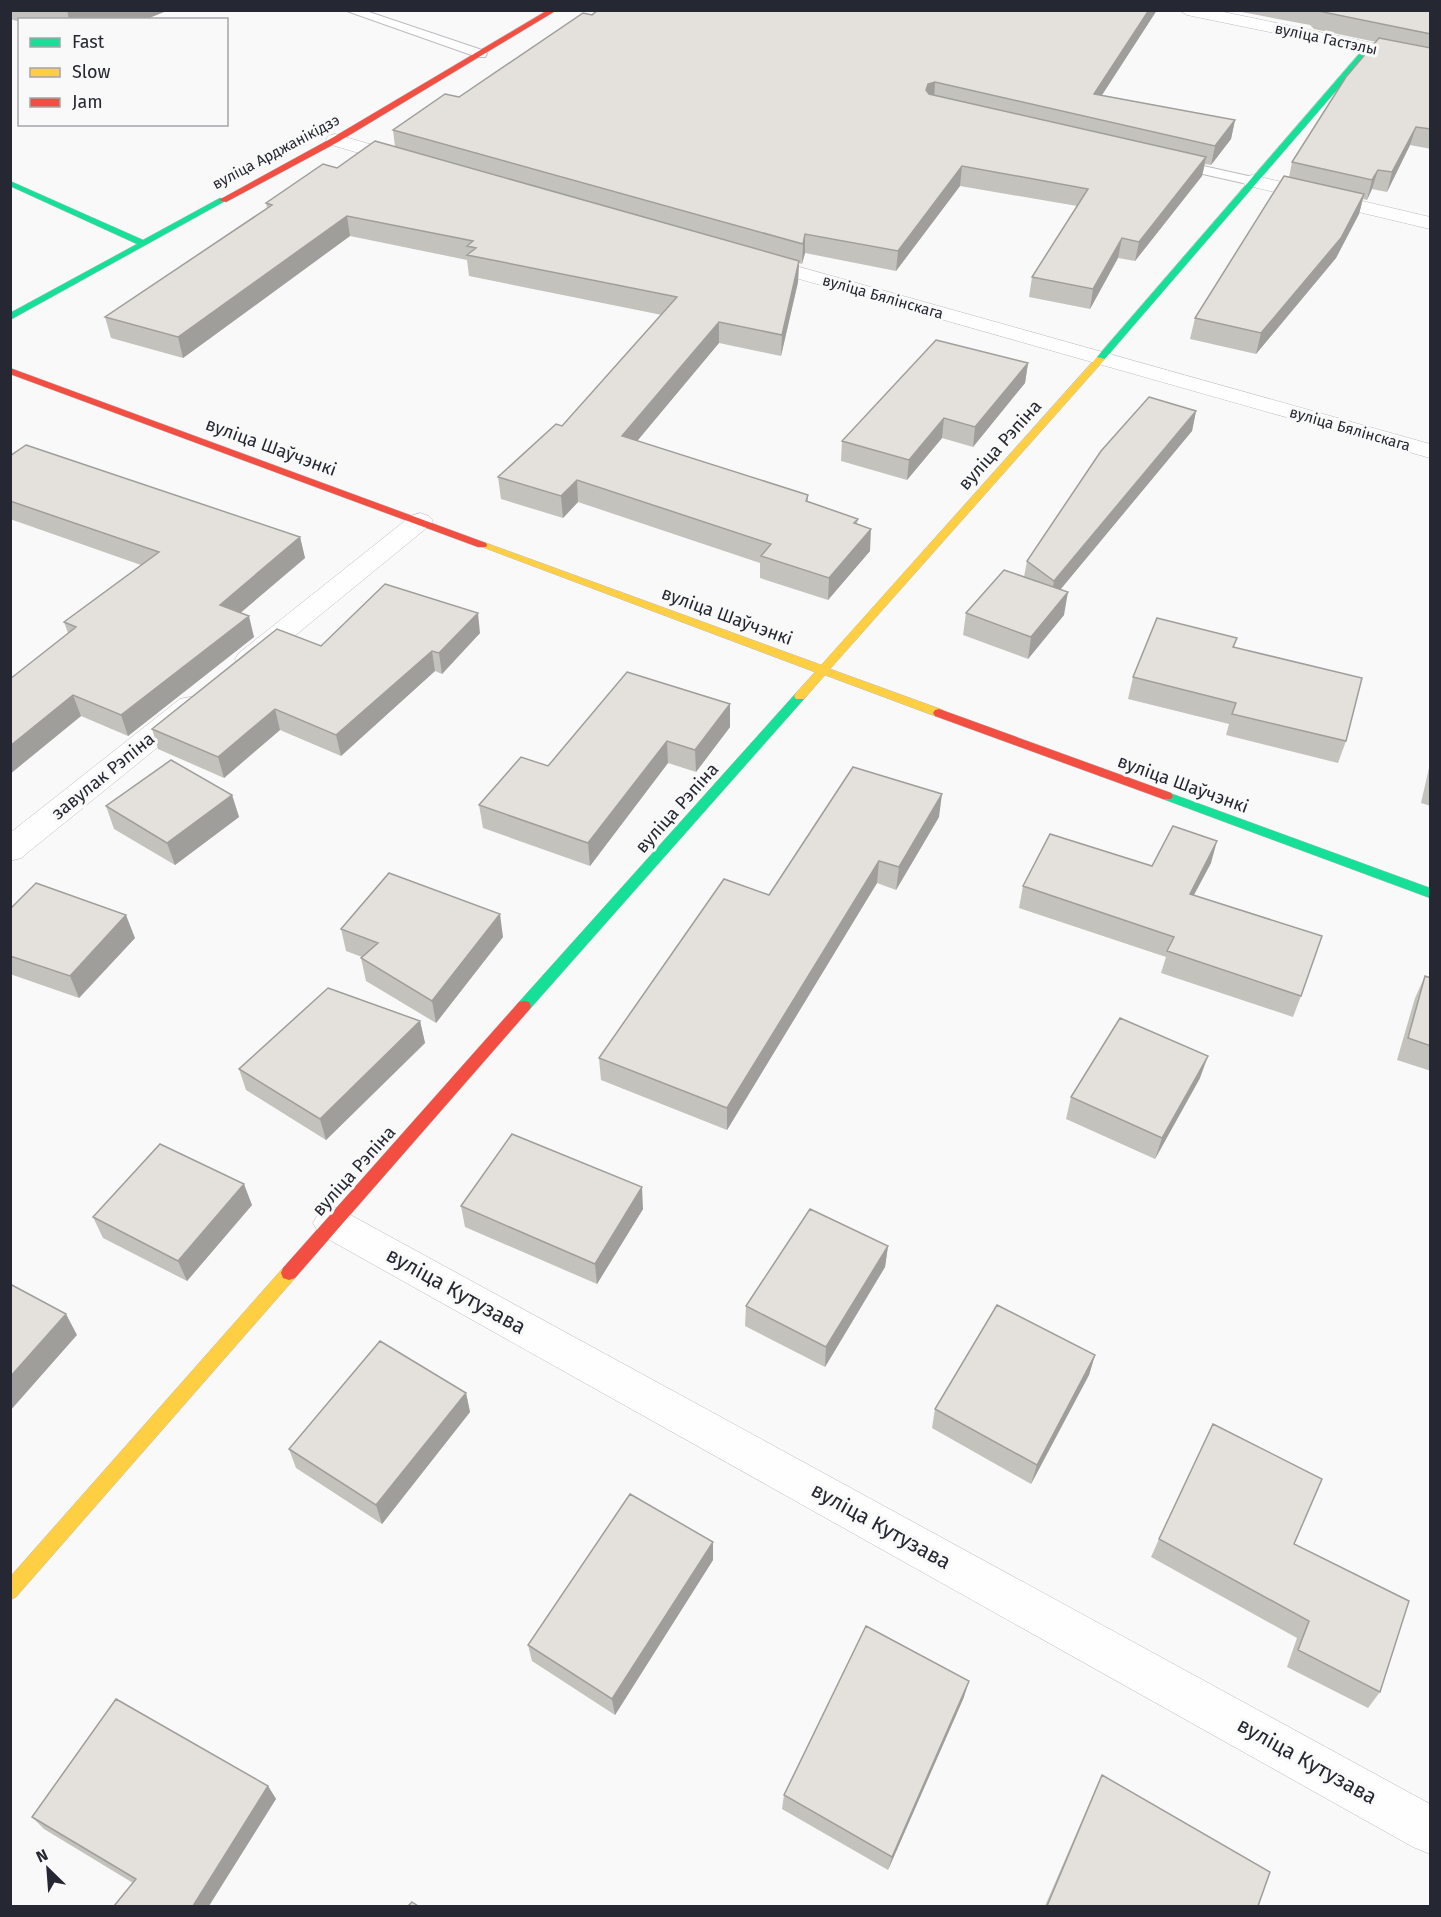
<svg xmlns="http://www.w3.org/2000/svg" width="1441" height="1917" viewBox="0 0 1441 1917" font-family="'Fira Sans',sans-serif">
	<rect width="100%" height="100%" fill="#f9f9f9"/>
	<g fill="none" stroke-linecap="round" stroke-linejoin="round">
		<defs>
			<path id="lane" d="M344 10H363L485 51 487 54 485 57H477Z
				M1172 159 1257 178 1259 181 1252 185 1167 166 1165 163Z"/>
			<path id="street" d="M1179 10H1214L1430 55V65L1187 15Z
				M335 134 414 157 417 161 414 165 407 167 328 144 326 140 328 136Z
				M1252 175 1430 217V229L1245 185 1242 181 1245 177Z
				M757 255 1430 444V458L750 265 746 261 750 257Z
				M420 513 429 516 433 521 429 526 259 665 249 668 239 665 235 659 239 653 411 516Z
				M190 697 200 699 204 706 200 713 21 858 10 861V833L180 699Z
				M332 1207 345 1212 1430 1804V1854L1413 1847 319 1234 313 1223 319 1212Z"/>
			<path id="fast" d="M1366 46 1373 48 1103 361H1097V357Z
				M10 181 143 240 220 198 227 200 10 320V313L137 244 10 186Z
				M800 692 804 693 806 696 804 699 529 1010H519L517 1006 519 1002 796 693Z
				M1167 792 1430 888V898L1163 799 1161 796 1163 793Z"/>
			<path id="slow" d="M1097 357 1105 359 830 669 943 710 945 713 943 716H935L825 675 804 699H796L794 696 796 693 815 672 477 545 482 542 486 543 821 665Z
				M289 1266 295 1268 297 1273 295 1278 16 1597 10 1600V1577L283 1268Z"/>
			<path id="jam" d="M548 10H557L338 142 226 202 219 200 332 138Z
				M10 368 486 543 487 545 486 547H478L10 374Z
				M939 709 1171 793 1173 796 1171 799H1163L935 716 933 713 935 710Z
				M524 1001 529 1002 531 1006 529 1010 295 1278 289 1280 283 1278 281 1273 283 1268 519 1002Z"/>
		</defs>
		<!-- lane casing -->
		<use href="#lane" stroke="#bbbcc1" stroke-width="2"/>
		<!-- street casing -->
		<use href="#street" stroke="#bbbcc1" stroke-width="1"/>
		<!-- fast casing -->
		<use href="#fast" stroke="#bbbcc1" stroke-width="1"/>
		<!-- slow casing -->
		<use href="#slow" stroke="#bbbcc1" stroke-width="1"/>
		<!-- jam casing -->
		<use href="#jam" stroke="#bbbcc1" stroke-width="1"/>
		<!-- lane -->
		<use href="#lane" fill="#fefefe" fill-rule="evenodd"/>
		<!-- street -->
		<use href="#street" fill="#fefefe" fill-rule="evenodd"/>
		<!-- fast -->
		<use href="#fast" fill="#16e098" fill-rule="evenodd"/>
		<!-- slow -->
		<use href="#slow" fill="#ffcf43" fill-rule="evenodd"/>
		<!-- jam -->
		<use href="#jam" fill="#f24e42" fill-rule="evenodd"/>
	</g>
	<!-- wall -->
	<path fill="#c4c2bd" d="M10 10H169L144 20H20V22L10 19Z
		M598 10H1157L1102 95 1235 120 1231 139 1211 165 1205 164 1202 176 1135 261 1118 258 1090 309 1029 297 1032 277 1077 206 960 186 896 271 805 253 802 264 799 263 798 282 781 356 719 343 637 441 808 495V501L858 519 857 524 870 551 828 600 760 578V563L578 502 563 518 501 499 498 477 562 426 662 315 469 276 467 260 350 236 183 358 111 338 105 317 267 208 266 203 337 168 395 147 393 130 459 97Z
		M1231 10H1431V149L1410 145 1387 192 1372 189 1367 200 1363 199 1359 214 1336 258 1256 354 1190 339 1195 318 1289 177 1292 162 1376 42 1314 29 1310 25Z
		M1028 363 1025 383 973 447 942 438 907 480 841 461 842 441Z
		M1196 411 1192 431 1060 590 1064 615 1028 659 963 635 966 613 1024 577 1027 561Z
		M10 456 300 537 305 558 240 613 254 637 128 736 81 716 10 774 68 633 64 622 141 565 10 519Z
		M480 633 442 674 435 671 341 756 280 730 224 778 158 749 152 729 321 646Z
		M1237 638 1234 647 1346 741 1338 763 1226 735 1229 724 1128 699 1133 677Z
		M730 704V727L696 772 668 763 590 866 483 828 479 805 548 766Z
		M1431 759V806L1421 803Z
		M232 795 239 817 175 865 114 829 106 806Z
		M939 817 896 890 877 883 727 1130 601 1080 599 1058 769 895Z
		M1211 863 1194 895 1301 996 1293 1017 1161 973 1166 957 1019 908 1023 886 1152 866Z
		M10 909 135 938 79 998 10 974Z
		M341 929 503 937 436 1023 366 981 361 958 362 957 346 951Z
		M1425 976 1431 978V1071L1397 1060 1415 998Z
		M420 1021 425 1043 326 1140 246 1090 239 1069Z
		M1200 1078 1155 1159 1066 1119 1071 1097Z
		M252 1205 187 1281 103 1238 93 1217Z
		M461 1206 643 1209 597 1284 465 1227Z
		M888 1246 885 1267 825 1367 745 1326 746 1306Z
		M1095 1355 1089 1375 1031 1484 932 1428 935 1409Z
		M466 1393 470 1412 382 1524 296 1468 289 1449Z
		M1159 1539 1294 1544 1380 1692 1368 1708 1287 1667 1297 1638 1151 1557Z
		M713 1560 615 1715 532 1661 528 1645Z
		M964 1697 888 1870 782 1809 784 1795Z
		M1102 1775 1258 1906H1045L1095 1790Z
		M268 1786 276 1799 133 1883 44 1829 32 1817Z"/>
	<!-- shaded-wall -->
	<path fill="#a09e9a" d="M67 10H169L144 20H69Z
		M1149 10H1157L1091 112 1094 94Z
		M935 82 934 101 926 90 928 84Z
		M1235 120 1231 139 1211 165 1215 146Z
		M1416 127 1410 145 1387 192 1392 172Z
		M1206 157 1202 176 1135 261 1139 242Z
		M962 166 960 186 896 271 898 251Z
		M1378 170 1372 189 1367 200 1372 180Z
		M1364 194 1359 214 1336 258 1256 354 1261 333Z
		M347 216 350 236 183 358 178 337Z
		M805 234V253L802 264 803 244Z
		M1122 238 1118 258 1090 309 1093 289Z
		M799 261 798 282 781 356 782 335Z
		M719 322V343L623 458 622 436Z
		M1028 363 1025 383 973 447 975 427Z
		M1196 411 1192 431 1050 602 1054 581Z
		M944 418 942 438 907 480 909 460Z
		M577 480 578 502 563 518 561 496Z
		M871 529 870 551 828 600 829 578Z
		M300 537 305 558 225 626 220 605Z
		M1068 592 1064 615 1028 659 1031 637Z
		M478 613 480 633 442 674 439 653Z
		M249 616 254 637 128 736 121 715Z
		M432 651 435 671 341 756 336 735Z
		M73 695 81 716 10 774V746Z
		M730 704V727L696 772 695 750Z
		M275 709 280 730 224 778 218 757Z
		M667 741 668 763 590 866 588 843Z
		M942 794 939 817 896 890 899 867Z
		M232 795 239 817 175 865 167 843Z
		M1217 841 1211 863 1183 915 1190 894Z
		M879 861 877 883 727 1130V1108Z
		M500 914 503 937 436 1023 432 1001Z
		M126 915 135 938 79 998 70 976Z
		M420 1021 425 1043 326 1140 320 1119Z
		M1208 1056 1200 1078 1155 1159 1162 1138Z
		M244 1184 252 1205 187 1281 178 1261Z
		M642 1187 643 1209 597 1284 595 1264Z
		M888 1246 885 1267 825 1367 826 1347Z
		M66 1314 77 1335 10 1411V1377Z
		M1095 1355 1089 1375 1031 1484 1037 1465Z
		M466 1393 470 1412 382 1524 376 1505Z
		M713 1542V1560L615 1715 612 1699Z
		M969 1681 964 1697 888 1870 892 1857Z
		M268 1786 276 1799 209 1906H193Z"/>
	<!-- building -->
	<path fill="#e4e1dc" stroke="#a09e9a" stroke-width="1.5" d="M598 10H1149L1094 94 1235 120 1215 146 935 82 928 84 926 90 929 94 1206 157 1139 242 1122 238 1093 289 1032 277 1088 189 962 166 898 251 805 234 803 244 393 130 445 94 459 97 583 13 592 15Z
		M1318 10H1431V34L1318 11Z
		M1379 38 1431 48V129L1416 127 1392 172 1378 170 1372 180 1292 162 1346 77Z
		M375 141 799 261 782 335 719 322 622 436 808 495 806 501 858 519 854 523 871 529 829 578 761 556 771 544 577 480 561 496 498 477 556 424 562 426 677 297 467 255 476 248 467 246 473 241 347 216 178 337 105 317 272 205 266 203 323 164 337 168Z
		M1284 176 1364 194 1341 238 1261 333 1195 318Z
		M936 340 1028 363 975 427 944 418 909 460 842 441Z
		M1149 397 1196 411 1054 581 1027 561 1101 451Z
		M26 445 300 537 220 605 249 616 121 715 73 695 10 746V679L76 627 64 622 159 552 10 501V456Z
		M1004 570 1068 592 1031 637 966 613Z
		M385 584 478 613 439 653 432 651 336 735 275 709 218 757 152 729 277 629 321 646Z
		M1157 618 1237 638 1233 647 1362 678 1346 741 1232 714 1236 703 1133 677Z
		M627 672 730 704 695 750 667 741 588 843 479 805 521 757 548 766Z
		M171 760 232 795 167 843 106 806Z
		M853 767 942 794 899 867 879 861 727 1108 599 1058 724 879 769 895Z
		M1173 826 1217 841 1190 894 1322 936 1301 996 1167 951 1174 937 1023 886 1050 834 1152 866Z
		M389 873 500 914 432 1001 361 958 378 943 341 929Z
		M36 883 126 915 70 976 10 956V909Z
		M1425 976 1431 978V1046L1408 1038Z
		M328 988 420 1021 320 1119 239 1069Z
		M1120 1018 1208 1056 1162 1138 1071 1097Z
		M512 1134 642 1187 595 1264 461 1206Z
		M160 1144 244 1184 178 1261 93 1217Z
		M810 1209 888 1246 826 1347 746 1306Z
		M10 1284 66 1314 10 1377Z
		M997 1305 1095 1355 1037 1465 935 1409Z
		M380 1341 466 1393 376 1505 289 1449Z
		M1213 1424 1322 1479 1294 1544 1409 1601 1380 1692 1298 1650 1309 1621 1159 1539Z
		M630 1494 713 1542 612 1699 528 1645Z
		M866 1626 969 1681 892 1857 784 1795Z
		M116 1699 268 1786 193 1906H114L136 1879 32 1817Z
		M1102 1775 1270 1872 1258 1906H1047Z
		M412 1902 418 1906H408Z"/>
	<g text-anchor="middle" stroke-width="6" stroke-linejoin="round" paint-order="stroke">
		<!-- far-street labels -->
		<g font-size="15" fill="#252732" stroke="#f9f9f9">
			<text transform="translate(1326 39) rotate(12)" y="5">вуліца Гастэлы</text>
			<text transform="translate(276 152) rotate(-28)" y="5">вуліца Арджанікідзэ</text>
			<text transform="translate(883 297) rotate(16)" y="5">вуліца Бялінскага</text>
			<text transform="translate(1350 429) rotate(16)" y="5">вуліца Бялінскага</text>
		</g>
		<!-- street labels -->
		<g font-size="18" fill="#252732" stroke="#f9f9f9">
			<text transform="translate(1000 445) rotate(-48)" y="6">вуліца Рэпіна</text>
			<text transform="translate(271 447) rotate(20)" y="6">вуліца Шаўчэнкі</text>
			<text transform="translate(727 616) rotate(20)" y="6">вуліца Шаўчэнкі</text>
			<text transform="translate(103 776) rotate(-39)" y="6">завулак Рэпіна</text>
			<text transform="translate(1183 784) rotate(20)" y="6">вуліца Шаўчэнкі</text>
			<text transform="translate(677 808) rotate(-48)" y="6">вуліца Рэпіна</text>
			<text transform="translate(354 1171) rotate(-48)" y="6">вуліца Рэпіна</text>
		</g>
		<!-- near-street labels -->
		<g font-size="21" fill="#252732" stroke="#f9f9f9">
			<text transform="translate(456 1291) rotate(29)" y="7">вуліца Кутузава</text>
			<text transform="translate(881 1526) rotate(29)" y="7">вуліца Кутузава</text>
			<text transform="translate(1307 1761) rotate(29)" y="7">вуліца Кутузава</text>
		</g>
	</g>
	<!-- border -->
	<rect width="1441" height="1917" fill="none" stroke="#252732" stroke-width="24"/>
	<!-- legend -->
	<rect x="18" y="18" width="210" height="108" fill="#f9f9f9" stroke="#a4a5a9" stroke-width="1.5"/>
	<rect x="30" y="38" width="30" height="9" fill="#16e098" stroke="#a4a5a9" stroke-width="1.5"/>
	<text x="72" y="48" font-size="18" fill="#252732">Fast</text>
	<rect x="30" y="68" width="30" height="9" fill="#ffcf43" stroke="#a4a5a9" stroke-width="1.5"/>
	<text x="72" y="78" font-size="18" fill="#252732">Slow</text>
	<rect x="30" y="98" width="30" height="9" fill="#f24e42" stroke="#a4a5a9" stroke-width="1.5"/>
	<text x="72" y="108" font-size="18" fill="#252732">Jam</text>
	<!-- north arrow -->
	<g transform="translate(48 1869) rotate(335)" stroke="#f9f9f9" stroke-width="4.5" paint-order="stroke">
	<path d="M0-4.5L10 22L0 15L-10 22Z" fill="#252732"/>
	<text y="-9" font-size="16" font-weight="bold" text-anchor="middle" fill="#252732">N</text>
	</g>
</svg>
